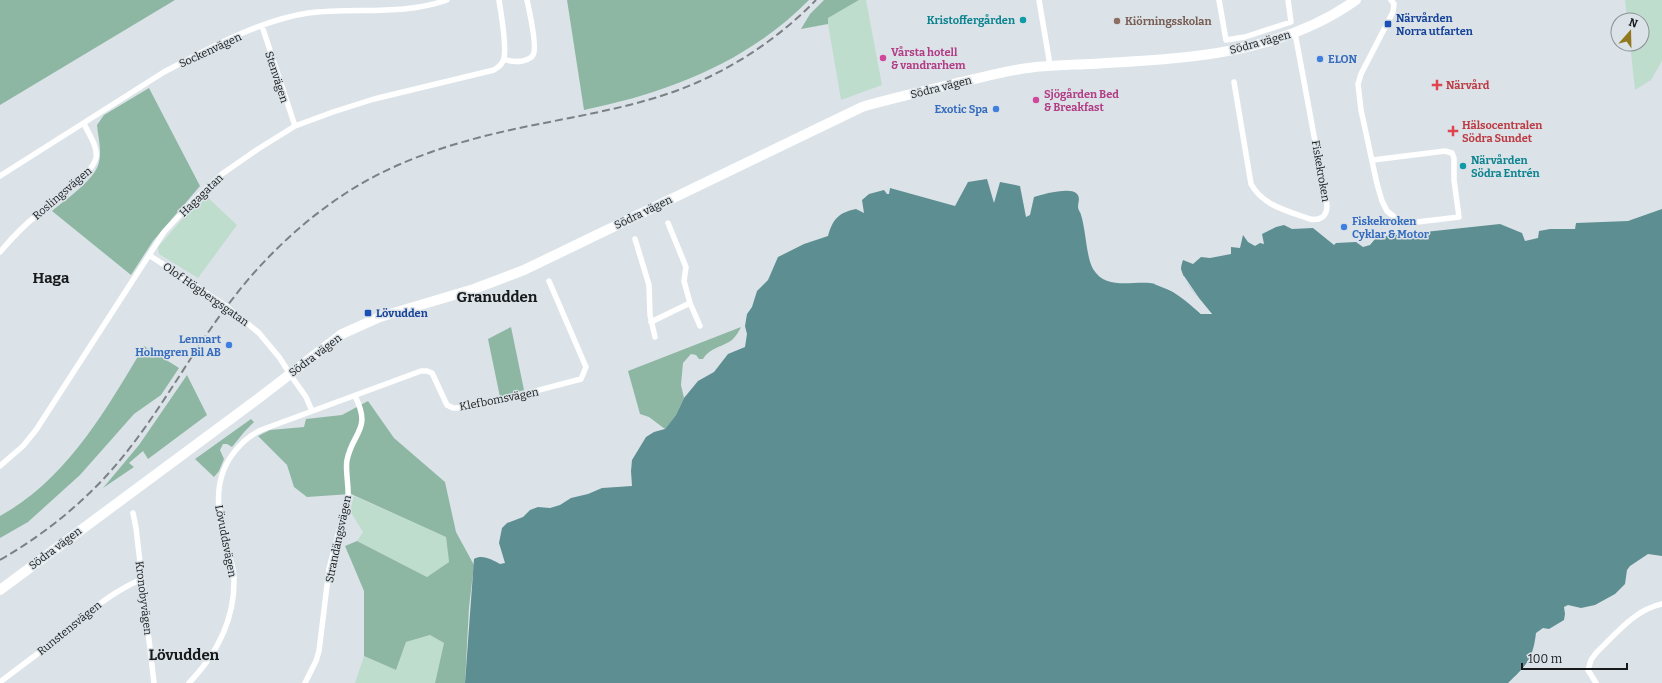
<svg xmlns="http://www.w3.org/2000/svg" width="1662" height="683" viewBox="0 0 1662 683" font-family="Bitter,serif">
	<rect width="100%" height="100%" fill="#dbe3e8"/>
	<!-- green -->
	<path fill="#beddcd" d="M859 0H866L882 85 841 100 827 18Z
		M1625 0H1662V61L1651 80 1635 90 1630 44H1642V20H1627Z
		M204 194 237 225 198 278 159 254 158 247Z
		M354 496 446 537 449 562 427 577 357 541 363 532 350 511Z
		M430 635 444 643 435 683H355L364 656 396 670 406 642Z"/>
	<!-- forest -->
	<path fill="#8eb7a3" d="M0 0H175L0 105Z
		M567 0H809C748 62 668 93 584 110Z
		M824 0H859L828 18V24L801 29 810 14Z
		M149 88 200 186 153 241 131 275 52 211C65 200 96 179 99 162 102 150 98 137 97 125L104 115Z
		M511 327 524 390 500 397 488 339Z
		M741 327C739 331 736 336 733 339 724 347 710 347 703 359H699L696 355 691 354 683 363 681 385 684 398 676 415 665 429 649 417 640 414 628 371Z
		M144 346 179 368 161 395 134 414 80 475 28 522 0 538V516C67 479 106 410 144 346Z
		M187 375 207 415 148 459 143 451 129 463 134 467 103 488 139 445Z
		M368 401 394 438 445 482 456 532 474 565 469 607 465 683H435L444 643 430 635 406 642 396 670 364 656V591L345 546 357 541 427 577 449 562 446 537 351 494 307 497 294 487 287 465 258 436 270 430 304 427 306 419 342 415Z
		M251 419 254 422 245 431 232 447 227 444H223L220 450 224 459 219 471 214 477 195 459Z"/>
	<!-- water -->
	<path fill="#5d8e92" d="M987 179 994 203 1000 182 1020 186 1026 217 1030 215 1034 197C1042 194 1070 187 1076 193 1081 197 1078 202 1078 207 1078 210 1081 213 1081 215 1086 230 1086 256 1093 269 1107 292 1136 279 1156 284 1174 290 1187 302 1201 314H1212C1202 302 1185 284 1181 269 1181 266 1182 263 1183 260L1193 264 1201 257 1210 258 1231 254V247L1240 248 1243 235 1248 242 1255 246 1260 243 1264 244 1262 234 1276 227 1284 225 1292 229 1313 228 1334 245 1336 243 1356 242 1363 247 1370 245 1375 239 1387 236 1500 224 1522 233 1525 241 1538 238 1539 231 1550 229H1575L1576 223 1628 221 1662 209V556L1648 554 1630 566 1627 570 1625 584 1615 594 1595 605 1581 608 1568 605 1564 607 1565 614 1564 620 1549 629 1543 628 1536 633C1533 659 1526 666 1508 683H465L474 559C483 554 492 560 500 564L505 563 499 543 502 528 507 523 523 517 530 510 538 507 550 508 560 505 571 498 588 494 602 488 632 486 631 471 632 460 646 437 654 432 665 429 676 415 684 398 698 381 714 372 728 354 745 347 747 334 745 326 747 314 752 307 757 291 768 280 778 257 804 244 828 236C833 219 838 213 856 209L864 213 862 200 869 194 884 190 887 194H889L890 188 955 206 968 182Z"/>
	<!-- pier -->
	<path fill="#dbe3e8" d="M1182 276H1184L1199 298 1212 314H1201L1179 294 1154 284 1158 283 1179 292 1202 312H1208Z"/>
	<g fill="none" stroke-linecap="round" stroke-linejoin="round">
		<!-- street -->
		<path stroke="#fff" stroke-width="5.5" d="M1039 0 1050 65
			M1219 0 1226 40 1245 37 1291 22 1288 0
			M262 26 295 126
			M504 59C511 62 516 62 522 61 526 60 531 59 533 55 538 47 529 10 527 0
			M1234 82 1251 184C1263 206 1288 211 1310 219 1319 221 1327 217 1327 206L1295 33
			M1373 160 1445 151 1452 153 1454 158V180L1459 217 1409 223 1397 219 1387 211 1382 201 1377 184 1361 110 1358 84 1361 74 1393 12 1394 4 1391 0
			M0 176 164 72C206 50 260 20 308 13 354 7 402 16 447 0
			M668 223 686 267 684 281 690 303 700 326
			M635 239 649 285 650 315 655 337
			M0 252C11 239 23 226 37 215 51 202 92 176 96 158 98 147 89 134 84 124
			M149 255 226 306 259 333 279 357 294 380 306 397 312 411
			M651 322 690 303
			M0 466 23 446 36 430 164 232 191 203 222 174 258 149 295 126 333 112 374 99 494 70C499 67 503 64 504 58 507 44 501 15 499 0
			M133 513 136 528 154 683
			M0 682C22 666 44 649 66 631 92 610 110 593 142 579
			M189 683C217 654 235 619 234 578 234 567 229 555 226 545 218 514 212 483 232 455 240 444 248 436 261 430L421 371H427L432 373 447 405 453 408H459L490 403 581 379 586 367 549 281
			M305 683 316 661 319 651 329 569 348 497C349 485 345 471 347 460 353 431 372 430 355 396
			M1596 683 1588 670 1591 660 1596 653C1616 634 1634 610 1662 604"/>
		<!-- highway -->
		<path stroke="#fff" stroke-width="10" d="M0 590 259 398 342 334 380 317 474 289 524 270 862 107C893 98 925 91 957 83 980 78 1004 71 1028 68 1048 65 1068 65 1088 64 1180 59 1278 56 1356 0"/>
		<!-- rail -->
		<path stroke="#7b8184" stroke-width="2" stroke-dasharray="8 4" stroke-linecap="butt" d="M0 560C40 537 77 508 108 474 157 420 189 354 234 297 265 257 303 221 346 193 400 158 462 140 524 127 573 117 623 109 670 93 725 74 775 42 816 0"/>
	</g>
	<!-- markers -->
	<g fill="#0f9aa8" stroke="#dbe3e8" stroke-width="1.5">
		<circle cx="1023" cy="20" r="4"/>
		<circle cx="1463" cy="166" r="4"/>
	</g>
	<circle fill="#8d6e63" stroke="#dbe3e8" stroke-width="1.5" cx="1117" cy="21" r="4"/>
	<g fill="#1a4fb4" stroke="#dbe3e8" stroke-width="1.5">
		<rect x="1384" y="20" width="8" height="8" rx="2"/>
		<rect x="364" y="309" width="8" height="8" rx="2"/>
	</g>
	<g fill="#d1479c" stroke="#dbe3e8" stroke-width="1.5">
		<circle cx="883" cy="58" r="4"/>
		<circle cx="1036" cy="100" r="4"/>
	</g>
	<g fill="#3f7fe0" stroke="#dbe3e8" stroke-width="1.5">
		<circle cx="1320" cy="59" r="4"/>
		<circle cx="996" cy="109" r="4"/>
		<circle cx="1344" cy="227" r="4"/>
		<circle cx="229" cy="345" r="4"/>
	</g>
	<g fill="#e0444e" stroke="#dbe3e8" stroke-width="1.5">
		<path d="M1435 79h4v4h4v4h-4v4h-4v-4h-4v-4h4z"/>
		<path d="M1451 125h4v4h4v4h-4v4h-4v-4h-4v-4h4z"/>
	</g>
	<g text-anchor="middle" stroke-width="3" stroke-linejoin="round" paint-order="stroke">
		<!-- transit labels -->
		<g font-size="11" font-weight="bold" fill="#164399" stroke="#dbe3e8" text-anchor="start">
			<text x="1396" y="22">Närvården<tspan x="1396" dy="13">Norra utfarten</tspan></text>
			<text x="376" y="317">Lövudden</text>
		</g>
		<!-- culture labels -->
		<g font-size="11" font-weight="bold" fill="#0d838f" stroke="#dbe3e8" text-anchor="end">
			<text x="1015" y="24">Kristoffergården</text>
			<text x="1471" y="164" text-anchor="start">Närvården<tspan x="1471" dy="13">Södra Entrén</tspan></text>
		</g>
		<!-- education labels -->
		<g font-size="11" font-weight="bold" fill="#785e54" stroke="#dbe3e8" text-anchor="start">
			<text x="1125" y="25">Kiörningsskolan</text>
		</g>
		<!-- street labels -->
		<g font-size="11" fill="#17191b" stroke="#dbe3e8">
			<text transform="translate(1260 42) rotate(-15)" y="4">Södra vägen</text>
			<text transform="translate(210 50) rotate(-25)" y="4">Sockenvägen</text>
			<text transform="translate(277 77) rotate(72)" y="4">Stenvägen</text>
			<text transform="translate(941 87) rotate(-14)" y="4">Södra vägen</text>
			<text transform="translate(1321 171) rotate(80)" y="4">Fiskekroken</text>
			<text transform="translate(62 193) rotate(-41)" y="4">Roslingsvägen</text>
			<text transform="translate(201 195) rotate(-44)" y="4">Hagagatan</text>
			<text transform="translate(643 212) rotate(-26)" y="4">Södra vägen</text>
			<text transform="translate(206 294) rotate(35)" y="4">Olof Högbergsgatan</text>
			<text transform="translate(315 355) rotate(-37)" y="4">Södra vägen</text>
			<text transform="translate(499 399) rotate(-11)" y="4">Klefbomsvägen</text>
			<text transform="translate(338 539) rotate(-78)" y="4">Strandängsvägen</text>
			<text transform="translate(226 541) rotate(79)" y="4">Lövuddsvägen</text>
			<text transform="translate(55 548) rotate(-37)" y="4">Södra vägen</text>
			<text transform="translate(144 598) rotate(83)" y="4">Kronobyvägen</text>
			<text transform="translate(69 628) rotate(-39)" y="4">Runstensvägen</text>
		</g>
		<!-- hotel labels -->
		<g font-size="11" font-weight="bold" fill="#b23c85" stroke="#dbe3e8" text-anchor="start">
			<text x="891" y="56">Vårsta hotell<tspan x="891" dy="13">&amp; vandrarhem</tspan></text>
			<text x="1044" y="98">Sjögården Bed<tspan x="1044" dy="13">&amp; Breakfast</tspan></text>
		</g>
		<!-- shop labels -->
		<g font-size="11" font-weight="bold" fill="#366cbe" stroke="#dbe3e8" text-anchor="start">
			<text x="1328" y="63">ELON</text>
			<text x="988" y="113" text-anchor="end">Exotic Spa</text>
			<text x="1352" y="225">Fiskekroken<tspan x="1352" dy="13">Cyklar &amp; Motor</tspan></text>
			<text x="221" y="343" text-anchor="end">Lennart<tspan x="221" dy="13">Holmgren Bil AB</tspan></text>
		</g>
		<!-- health labels -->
		<g font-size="11" font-weight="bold" fill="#be3a42" stroke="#dbe3e8" text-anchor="start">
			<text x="1446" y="89">Närvård</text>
			<text x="1462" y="129">Hälsocentralen<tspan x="1462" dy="13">Södra Sundet</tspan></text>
		</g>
		<!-- district labels -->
		<g font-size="15" font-weight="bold" fill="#17191b" stroke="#dbe3e8">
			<text x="51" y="283">Haga</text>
			<text x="497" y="302">Granudden</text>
			<text x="184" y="660">Lövudden</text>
		</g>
	</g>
	<!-- north arrow -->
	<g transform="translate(1630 32) rotate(20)"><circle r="19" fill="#dbe3e8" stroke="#8d9296"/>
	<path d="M0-3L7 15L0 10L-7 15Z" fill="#91781e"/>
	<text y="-6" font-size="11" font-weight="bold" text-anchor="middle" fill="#17191b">N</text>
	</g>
	<!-- scale -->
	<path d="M1522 663v6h105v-6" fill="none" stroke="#17191b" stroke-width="2"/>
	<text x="1528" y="663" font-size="12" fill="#17191b" stroke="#dbe3e8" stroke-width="3" paint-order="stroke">100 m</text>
</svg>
